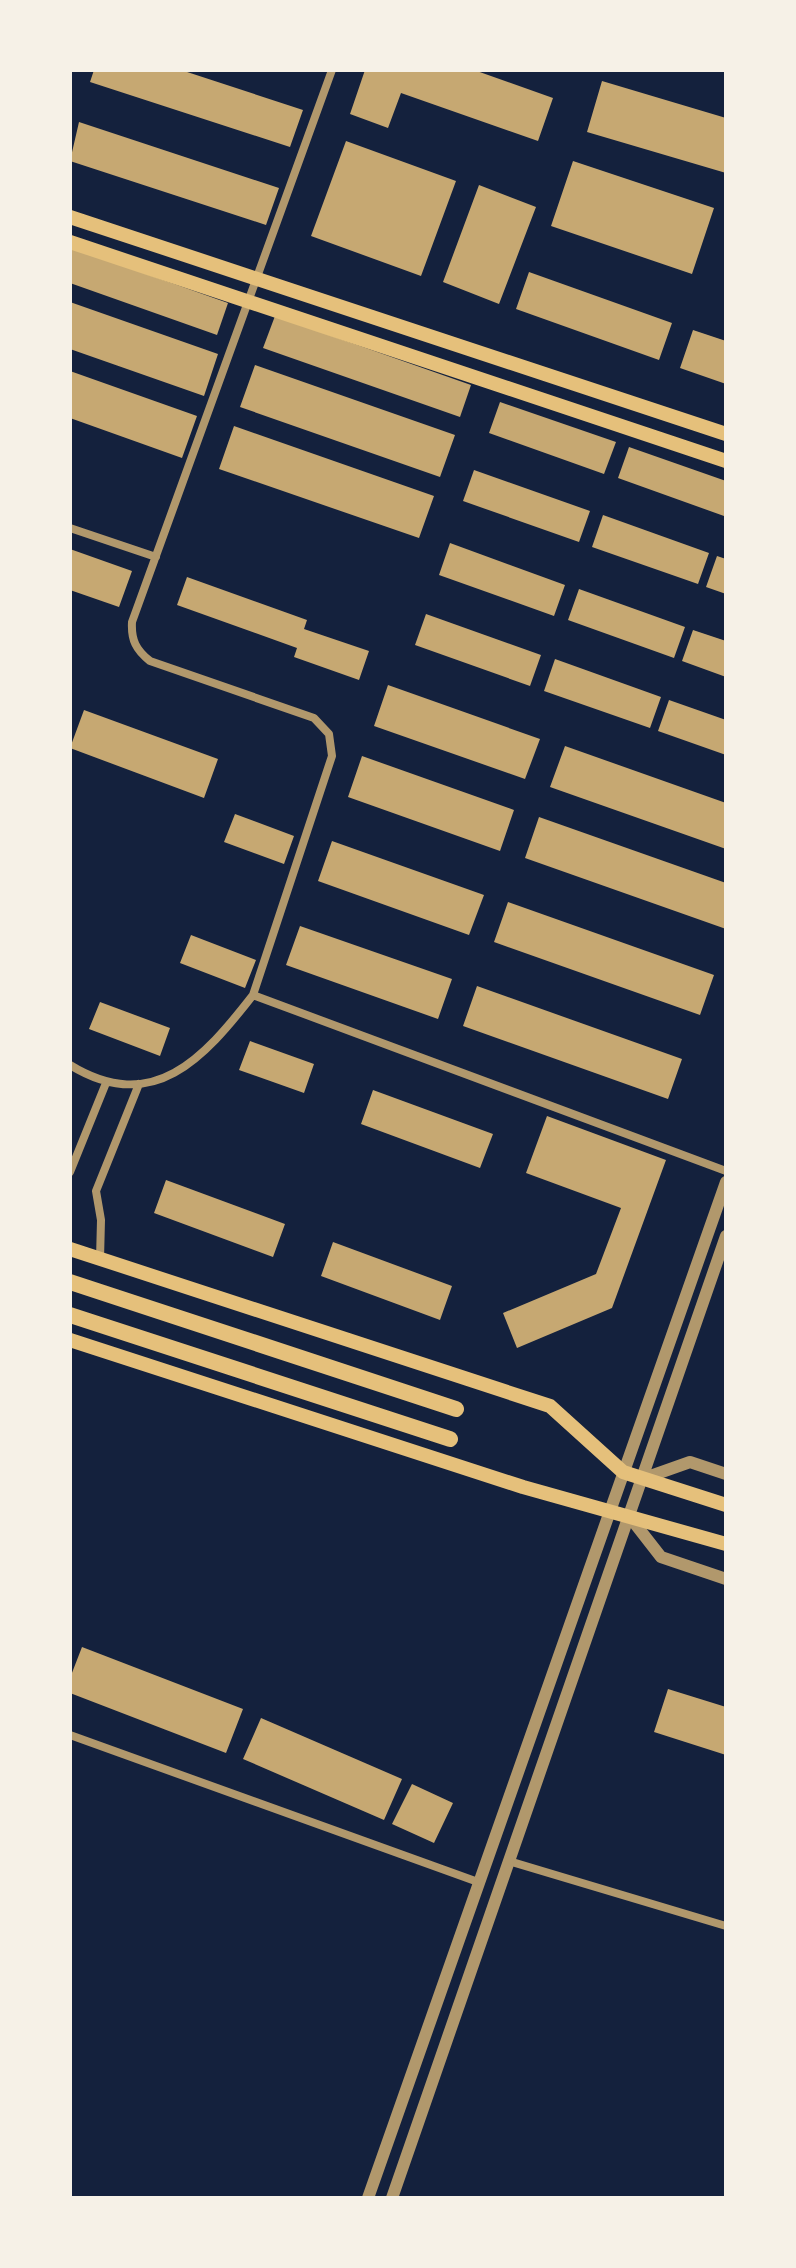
<svg xmlns="http://www.w3.org/2000/svg" width="796" height="2268" viewBox="0 0 796 2268" font-family="'Open Sans',sans-serif">
	<rect width="100%" height="100%" fill="#14213d"/>
	<!-- building -->
	<path fill="#c6a872" d="M94 70H181L303 110 290 147 90 82Z
		M365 70H474L553 98 538 141 401 93 388 128 350 114Z
		M602 81 726 118V173L587 132Z
		M79 122 279 188 266 225 70 161Z
		M346 141 456 181 421 276 311 236Z
		M573 161 714 208 692 274 551 226Z
		M479 185 536 207 499 304 443 282Z
		M70 247 228 303 217 335 70 283Z
		M529 272 672 323 659 360 516 309Z
		M70 302 218 354 204 396 70 349Z
		M275 316 471 385 460 417 263 348Z
		M693 330 726 341V384L680 368Z
		M255 365 455 435 440 477 240 407Z
		M70 371 197 416 182 458 70 418Z
		M500 402 616 442 604 474 489 433Z
		M234 426 434 496 419 538 219 469Z
		M629 447 726 481 724 516 618 478Z
		M474 470 590 511 579 542 463 501Z
		M603 515 709 553 698 584 592 547Z
		M450 543 565 585 554 616 439 575Z
		M70 549 132 571 119 607 70 590Z
		M717 556 726 559V594L706 587Z
		M187 577 307 620 304 629 369 651 359 680 294 657 297 648 177 605Z
		M579 589 685 627 674 658 568 620Z
		M426 614 541 655 530 686 415 645Z
		M693 630 726 641V677L682 661Z
		M555 659 661 697 650 728 544 691Z
		M388 685 540 739 525 779 374 726Z
		M669 700 726 720V755L658 731Z
		M84 710 218 759 204 798 70 748Z
		M565 746 726 803V849L550 787Z
		M362 756 514 810 500 851 348 797Z
		M235 814 294 836 284 864 224 842Z
		M539 817 726 883V929L525 858Z
		M332 841 484 895 469 935 318 881Z
		M508 902 714 975 700 1015 494 942Z
		M300 926 452 979 438 1019 286 965Z
		M191 935 256 960 245 988 180 963Z
		M477 986 682 1059 668 1099 463 1026Z
		M100 1002 170 1028 160 1056 89 1029Z
		M250 1041 314 1064 304 1093 239 1070Z
		M373 1090 493 1134 480 1168 361 1124Z
		M547 1116 666 1160 612 1308 517 1348 503 1313 596 1274 621 1208 526 1173Z
		M166 1180 285 1224 273 1257 154 1213Z
		M333 1242 452 1286 440 1320 321 1276Z
		M82 1647 243 1709 226 1753 70 1693V1678Z
		M668 1689 726 1707V1755L654 1732Z
		M261 1718 402 1779 384 1820 243 1759Z
		M412 1784 453 1803 434 1843 392 1824Z"/>
	<g fill="none" stroke-linecap="round" stroke-linejoin="round">
		<!-- minor -->
		<path stroke="#b1986c" stroke-width="8" d="M70 528 156 557
			M253 995 726 1171
			M70 1065C153 1116 204 1058 253 995L332 756 329 734 314 718 150 661C136 650 131 640 132 622L332 70
			M70 1172 106 1083
			M100 1259 101 1220 96 1191 139 1084
			M70 1735 478 1882
			M509 1861 726 1926"/>
		<!-- tertiary -->
		<path stroke="#b1986c" stroke-width="12" d="M642 1479 690 1462 726 1474
			M629 1516 661 1557 726 1579
			M368 2198 726 1182
			M392 2198 726 1236"/>
		<!-- secondary -->
		<path stroke="#e5c07b" stroke-width="14" d="M70 217 726 434
			M70 242 726 461
			M70 1249 550 1406 623 1472 726 1505
			M70 1340 523 1487 726 1544"/>
		<!-- primary -->
		<path stroke="#e5c07b" stroke-width="16" d="M70 1282 456 1409
			M70 1315 450 1439"/>
	</g>
	<!-- border -->
	<rect width="796" height="2268" fill="none" stroke="#f6f1e7" stroke-width="144"/>
</svg>
